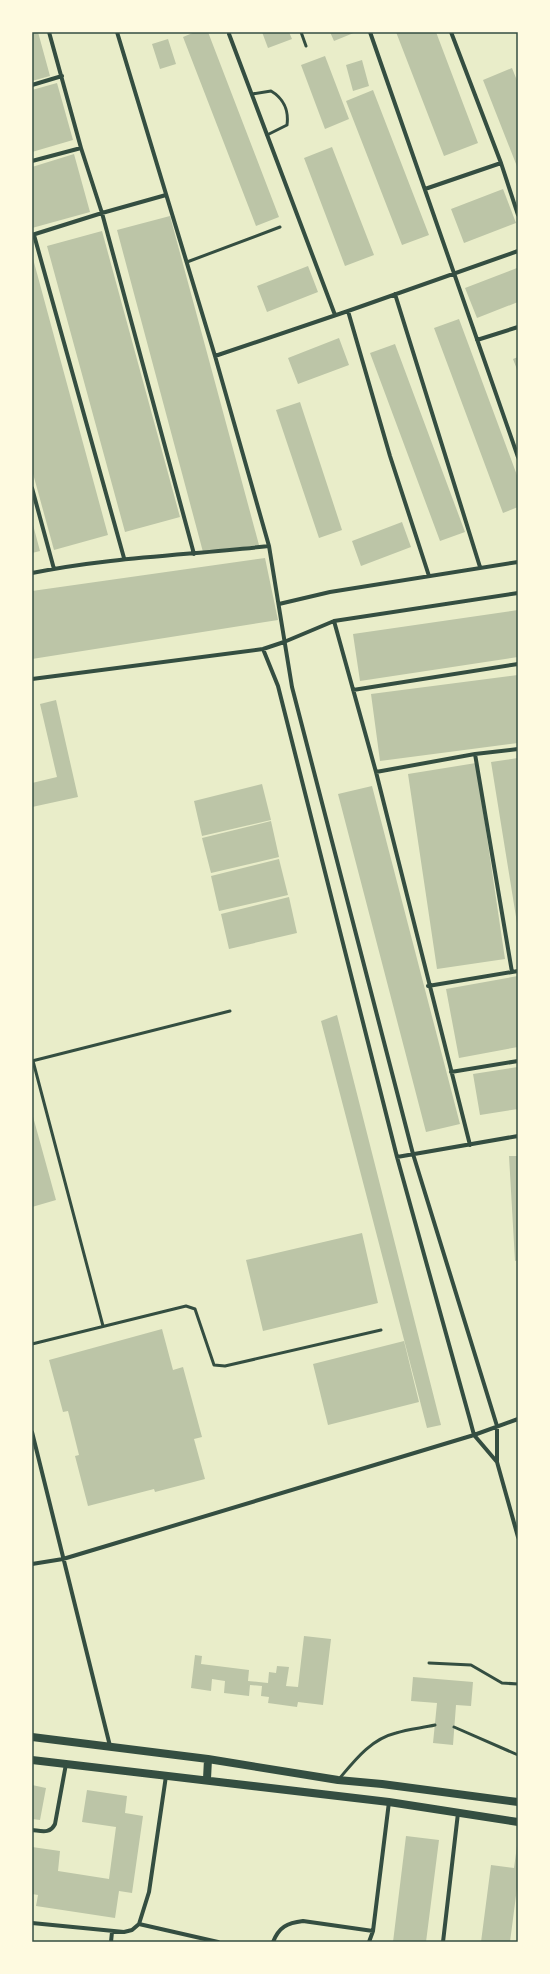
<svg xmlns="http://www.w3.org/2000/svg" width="550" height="1974" viewBox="0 0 550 1974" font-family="Karla,sans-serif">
	<rect width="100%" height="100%" fill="#e9edc9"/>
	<!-- building -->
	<path fill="#bcc5a7" d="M32 32H38L50 76 32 81Z
		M195 32H208L279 217 256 226 183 37Z
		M262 32H289L292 39 268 48Z
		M330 32H356L334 41Z
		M396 32H436L478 143 444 156Z
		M168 39 176 64 160 69 152 44Z
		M325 56 349 119 325 129 301 65Z
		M362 60 369 86 353 91 346 65Z
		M512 68 518 83V169L483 80Z
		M57 83 73 140 32 152V90Z
		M373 90 429 235 402 245 346 101Z
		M332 147 374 255 345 266 304 158Z
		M74 154 90 212 32 228V167Z
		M503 189 516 223 464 243 451 209Z
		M170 216 259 545 203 552 117 230Z
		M102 231 180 517 125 532 47 246Z
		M32 255 108 535 54 550 32 470Z
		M308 266 318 292 267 312 257 286Z
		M517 268 518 302 477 318 465 288Z
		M459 319 518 478V507L503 513 434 328Z
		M339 338 349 365 298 384 288 358Z
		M395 344 465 532 440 541 370 353Z
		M518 357V372L513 359Z
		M300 402 342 530 319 538 276 410Z
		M32 521 40 551 32 553Z
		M402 522 411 547 361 566 352 541Z
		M265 558 278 620 32 659V591Z
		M518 610V657L360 681 353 634Z
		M518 675V743L380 761 371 694Z
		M56 700 78 797 32 807V783L57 777 40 704Z
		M518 758V923H517L491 762Z
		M476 763 505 959 437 969 408 774Z
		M262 784 271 820 202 836 194 801Z
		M372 786 460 1124 426 1132 338 794Z
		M271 821 279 857 211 873 202 838Z
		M279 859 288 895 219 911 211 876Z
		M289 897 297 933 229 949 221 914Z
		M518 976V1047L459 1058 446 989Z
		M337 1015 441 1425 427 1428 321 1021Z
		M518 1067V1109L480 1115 473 1074Z
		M32 1113 56 1200 32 1207Z
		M509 1156H518V1260L515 1261Z
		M362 1233 378 1303 263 1331 246 1260Z
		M162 1329 173 1370 183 1367 202 1437 194 1439 205 1479 155 1492 154 1489 88 1506 75 1456 79 1455 68 1411 63 1412 49 1360Z
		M404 1341 419 1402 328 1425 313 1364Z
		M304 1636 331 1639 323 1705 298 1702 297 1707 268 1703 269 1697 261 1696 262 1686 250 1685 249 1696 224 1693 225 1681 212 1679 211 1691 191 1688 195 1655 202 1656 201 1664 249 1670 248 1681 268 1683 269 1672 276 1673 277 1666 289 1667 286 1686 298 1687Z
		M413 1677 473 1682 471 1706 456 1705 453 1745 433 1743 437 1703 411 1701Z
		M32 1785 46 1788 40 1820 32 1819Z
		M87 1790 127 1796 125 1813 143 1816 132 1893 119 1891 115 1918 36 1906 38 1895 32 1894V1847L60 1851 58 1871 109 1879 116 1827 82 1822Z
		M406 1836 439 1840 426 1942H393Z
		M517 1846 518 1880 510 1942H481L491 1865 514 1868Z"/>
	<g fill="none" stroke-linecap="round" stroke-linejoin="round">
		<!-- service -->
		<path stroke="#344e41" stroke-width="3" d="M301 32 306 46
			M252 94 271 91C283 98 289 110 287 125L267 135
			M187 262 280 227
			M32 1061 230 1011
			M33 1061 103 1326
			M32 1344 186 1306 195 1309 214 1365 225 1366 381 1330
			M429 1663 471 1665 502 1683 518 1684
			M454 1727 518 1755
			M339 1779C355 1760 371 1739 396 1733 408 1729 422 1728 435 1725"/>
		<!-- minor -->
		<path stroke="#344e41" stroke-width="4" d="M49 32 81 148 102 213 194 554
			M117 32 215 356 269 546 292 687 413 1154 497 1426V1462L518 1537
			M370 32 518 457
			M451 32 501 163 518 215
			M229 34 335 315
			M32 85 62 76
			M32 161 81 148
			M425 189 501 163
			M32 235 102 213 166 195
			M34 235 124 558
			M395 294 480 567
			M348 311 390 456 429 576
			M477 340 518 327
			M215 356 348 311 518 251
			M32 488 54 569
			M32 573C110 557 190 555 269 546
			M279 604 330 592 518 562
			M334 621 376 772 470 1145
			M263 649 278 686 397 1157 470 1420 474 1435 497 1462
			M32 679 263 649 284 642 334 621 518 593
			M353 690 518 664
			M475 754 512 972
			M376 772 475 754 518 749
			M428 986 518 971
			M451 1072 518 1061
			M397 1157 518 1136
			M32 1432 110 1746
			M32 1564 63 1559 103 1547 474 1435 518 1419
			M32 1830C42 1831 50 1834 55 1824L66 1764
			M32 1923 124 1932 132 1930 139 1924 149 1892 166 1776
			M139 1924 218 1942
			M111 1942 112 1932
			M273 1942C279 1927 287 1923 303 1921L373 1931 389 1802
			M369 1942 373 1931
			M443 1942 458 1813"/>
		<!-- secondary -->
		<path stroke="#344e41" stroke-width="8" d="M32 1737 208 1759 338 1780 382 1784 518 1802
			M32 1760 389 1802 518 1822
			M207 1779 208 1759"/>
	</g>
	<!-- border -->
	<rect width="550" height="1974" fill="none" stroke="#fefae0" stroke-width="66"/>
	<rect x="33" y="33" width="484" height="1908" fill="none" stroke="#344e41" stroke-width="1.5"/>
</svg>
